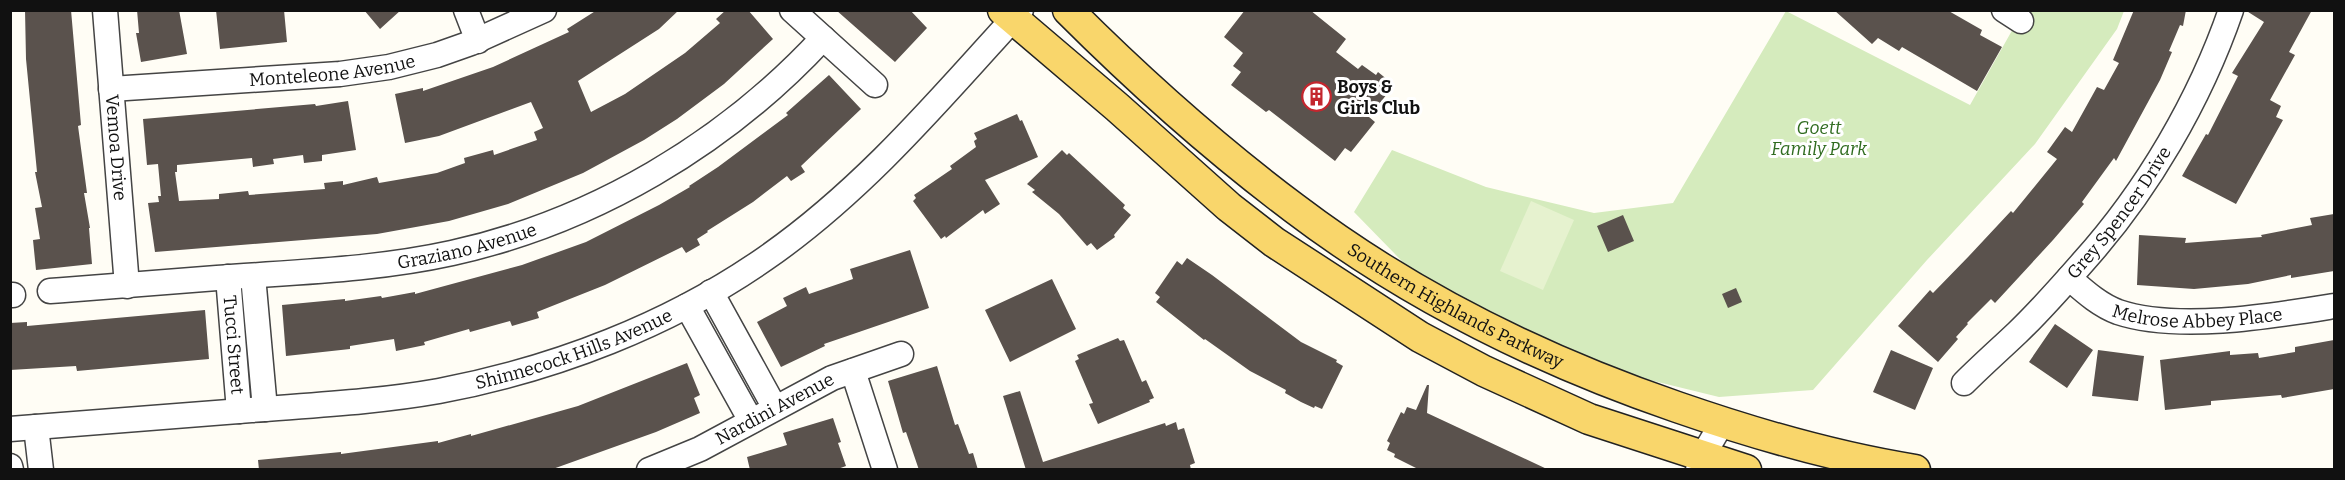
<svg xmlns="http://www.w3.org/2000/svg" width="2345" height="480" viewBox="0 0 2345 480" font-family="Bitter,serif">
	<rect width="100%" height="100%" fill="#fffdf5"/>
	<!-- green -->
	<path fill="#d5ebbd" d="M1786 11 1970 105 2023 11H2124L2117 29 2035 144 1927 260 1813 390 1719 397 1552 356 1435 295 1354 212 1392 150 1486 187 1594 213 1673 203Z"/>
	<!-- pitch -->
	<path fill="#e6f2cf" d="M1531 201 1574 220 1543 290 1500 271Z"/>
	<!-- building -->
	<path fill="#5a524d" d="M25 10H71L81 125 78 126 87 193H84L90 228H89L92 264 36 270 33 240 40 239 35 208 42 207 35 172H37L26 59Z
		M137 10H179L187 54 141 62 136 33H139Z
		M216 10H284L287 42 220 49Z
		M364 10H401L380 29Z
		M597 10H679L659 29 578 81 591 112 625 94 685 53 720 23 716 19 726 10H748L773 39 724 84 677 119 644 140 583 173 508 204 449 221 377 234 155 252 148 203 159 202 158 196H161L158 164 147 165 143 119 315 104 316 106 348 101 356 150 322 155V161L304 163 303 155 273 159 274 164 253 167 252 158 177 165V172H175L179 201 219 199V194L248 191 249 195 325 189 324 183 343 181V185L377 177 379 183 437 173 465 163 464 158 493 150 494 155 537 140 534 132 543 128 531 102 439 136 405 143 395 94 423 88V91L493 67 569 32 567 29Z
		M836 10H910L927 28 895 62Z
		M1245 10H1310L1346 39 1336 52 1358 69 1362 65 1376 75 1378 72 1394 85 1369 117 1375 122 1351 152 1345 148 1335 161 1269 110 1266 112 1231 85 1241 72 1233 66 1243 53 1224 37Z
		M1834 10H1947L1982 30 1980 35 2002 47 1977 91 1902 47 1899 51 1878 38 1872 44Z
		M2134 10H2186L2183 26 2180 25 2169 51 2172 52 2160 80 2116 161 2114 158 2082 202 2084 204 2053 240 1995 303 1991 299 1967 323 1968 324 1956 337 1958 339 1938 362 1898 326 1930 290 1933 293 1969 256 2011 211 2013 213 2057 159 2047 152 2065 127 2072 132 2097 87 2104 90 2119 63 2113 60Z
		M2245 10H2312L2289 52 2295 55 2270 100 2281 106 2276 117 2283 120 2236 204 2182 176 2206 134 2208 135 2238 76 2232 73 2264 22Z
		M829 75 861 109 801 166 805 172 791 181 787 176 753 202 707 231 708 232 697 239 700 245 686 253 682 247 605 285 537 312 539 318 512 326 510 321 470 332 469 329 424 342 425 345 396 351 394 339 350 346V349L286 356 282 305 345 299V301L381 296 382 298 415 292V294L522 265 586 242 659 205 690 187 689 186 718 167 788 115 786 113Z
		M1017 114 1020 121 1022 120 1038 157 985 180 1000 204 985 214 983 210 946 238 945 236 941 239 913 201 916 198 914 195 952 169 950 166 976 147 974 141 977 139 974 133Z
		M1062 150 1067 155 1069 153 1125 205 1123 208 1131 215 1114 235 1115 237 1097 250 1091 243 1087 246 1059 214 1032 192 1035 190 1027 184Z
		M2334 214V271L2291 278V275L2248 284 2194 289 2137 285 2139 235 2186 238 2185 243 2262 237 2261 235 2312 225 2310 218Z
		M1623 215 1634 241 1608 252 1597 226Z
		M910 250 929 308 824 344 825 346 781 367 757 322 787 306 783 298 806 287 809 294 853 279 850 269Z
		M1187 258 1212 275 1301 342 1337 360 1336 362 1343 366 1322 409 1315 406 1314 408 1301 402 1285 393 1286 390 1250 371 1205 339 1204 340 1156 302 1160 297 1155 293 1177 261 1182 265Z
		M1052 279 1076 329 1010 362 985 310Z
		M1736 288 1742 302 1728 308 1722 294Z
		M205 310 209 359 77 371 76 366 10 370V323L27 322V326Z
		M2055 324 2093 350 2067 388 2029 362Z
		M1118 338 1120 341 1124 340 1142 382 1146 380 1154 398 1149 400 1150 402 1098 424 1089 404 1093 403 1075 361 1079 359 1077 355Z
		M2334 340V389L2282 398 2281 395 2211 401V405L2165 410 2160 360 2230 351V355L2258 353 2259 358 2295 352V347Z
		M1891 350 1933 368 1915 410 1873 392Z
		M2098 350 2144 356 2138 401 2092 396Z
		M687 363 700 395 694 398 700 413 656 432 550 470H259L258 460 341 452V454L438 441V443L471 434V436L578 406Z
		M937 366 955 425 958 424 969 454 973 453 978 470H919L906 432 903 433 888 381Z
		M1427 385H1429L1427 413 1549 470H1420L1394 457 1395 454 1387 450 1390 443 1387 441 1401 412 1404 414 1407 407 1416 410Z
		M1020 391 1043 462 1165 423 1166 426 1176 422 1178 430 1184 428 1195 463 1190 465 1191 470H1026L1003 396Z
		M833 418 841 442 838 443 846 466 835 470H750L747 457 787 445 783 433Z"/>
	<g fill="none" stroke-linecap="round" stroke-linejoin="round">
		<defs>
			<g id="minor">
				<path id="s1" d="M105 10 127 286"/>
				<path d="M466 10 478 41"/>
				<path d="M792 10 875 85"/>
				<path d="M2004 10 2021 21"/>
				<path id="s2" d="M111 89 340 74 389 67 437 55 471 43 544 10"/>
				<path d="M253 276 265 409"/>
				<path id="s3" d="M228 277 239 411"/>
				<path id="s4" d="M2069 278C2084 291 2099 305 2118 312 2178 332 2272 316 2334 306"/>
				<path id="s5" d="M50 291C106 287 162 282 217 278 296 272 375 270 452 253 593 222 725 144 823 38"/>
				<path d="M711 292 775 408"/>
				<path d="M10 295H13"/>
				<path d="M687 306 751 421"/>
				<path d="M853 371 885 470"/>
				<path id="s6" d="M1964 383C1981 366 1999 350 2017 333 2040 311 2062 286 2083 262 2147 191 2200 100 2231 10"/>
				<path d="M36 427 41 470"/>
				<path id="s7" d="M10 429C91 423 171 417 251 410 314 405 377 402 439 391 555 369 670 325 766 258 864 190 941 98 1021 10"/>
				<path d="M10 466 11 470"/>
				<path id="s8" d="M649 470 700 449 832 378 901 354"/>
				<path d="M1698 470 1702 457 1722 423"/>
			</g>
			<g id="major">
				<path d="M1003 10 1117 107 1229 207 1274 242 1420 337 1484 371 1589 419 1746 470"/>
				<path id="s9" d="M1068 10C1139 81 1214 148 1294 208 1410 296 1540 360 1677 407 1755 434 1833 457 1915 470"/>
			</g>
		</defs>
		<!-- minor casing -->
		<use href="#minor" stroke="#444" stroke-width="27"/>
		<!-- major casing -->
		<use href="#major" stroke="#222" stroke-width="33"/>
		<!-- minor -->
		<use href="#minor" stroke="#fff" stroke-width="24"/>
		<!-- major -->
		<use href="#major" stroke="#f9d66b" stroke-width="30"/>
	</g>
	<!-- icons -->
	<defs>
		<symbol id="building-ring" viewBox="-11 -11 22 22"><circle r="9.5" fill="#fff" stroke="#c4262e" stroke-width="1.5"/><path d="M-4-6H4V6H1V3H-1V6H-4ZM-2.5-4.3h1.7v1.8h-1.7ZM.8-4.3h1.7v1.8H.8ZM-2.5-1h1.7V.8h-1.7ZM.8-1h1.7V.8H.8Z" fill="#c4262e"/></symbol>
	</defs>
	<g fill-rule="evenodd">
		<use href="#building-ring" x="1300" y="80" width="33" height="33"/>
	</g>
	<g text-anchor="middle" stroke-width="6" stroke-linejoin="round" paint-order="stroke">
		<!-- street labels -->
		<g font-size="18" fill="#111" stroke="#fff">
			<text dy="6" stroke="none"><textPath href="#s2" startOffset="222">Monteleone Avenue</textPath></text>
			<text dy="6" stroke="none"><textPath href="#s1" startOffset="138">Vemoa Drive</textPath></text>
			<text dy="6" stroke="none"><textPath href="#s6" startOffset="231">Grey Spencer Drive</textPath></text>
			<text dy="6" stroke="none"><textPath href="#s5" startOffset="420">Graziano Avenue</textPath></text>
			<text dy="6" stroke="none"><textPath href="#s9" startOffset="490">Southern Highlands Parkway</textPath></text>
			<text dy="6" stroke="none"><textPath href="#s4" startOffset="140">Melrose Abbey Place</textPath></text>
			<text dy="6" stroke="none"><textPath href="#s3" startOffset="68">Tucci Street</textPath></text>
			<text dy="6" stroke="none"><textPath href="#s7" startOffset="572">Shinnecock Hills Avenue</textPath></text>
			<text dy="6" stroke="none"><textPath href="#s8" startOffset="140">Nardini Avenue</textPath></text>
		</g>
		<!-- poi labels -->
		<g font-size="18" font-weight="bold" fill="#111" stroke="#fff" text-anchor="start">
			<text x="1337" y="93">Boys &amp;<tspan x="1337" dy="21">Girls Club</tspan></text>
		</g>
		<!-- park labels -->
		<g font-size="18" font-style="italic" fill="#2f6b1f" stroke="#fff">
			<text x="1819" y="134">Goett<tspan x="1819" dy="21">Family Park</tspan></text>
		</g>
	</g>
	<!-- border -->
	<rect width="2345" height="480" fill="none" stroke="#111111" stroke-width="24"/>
</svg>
